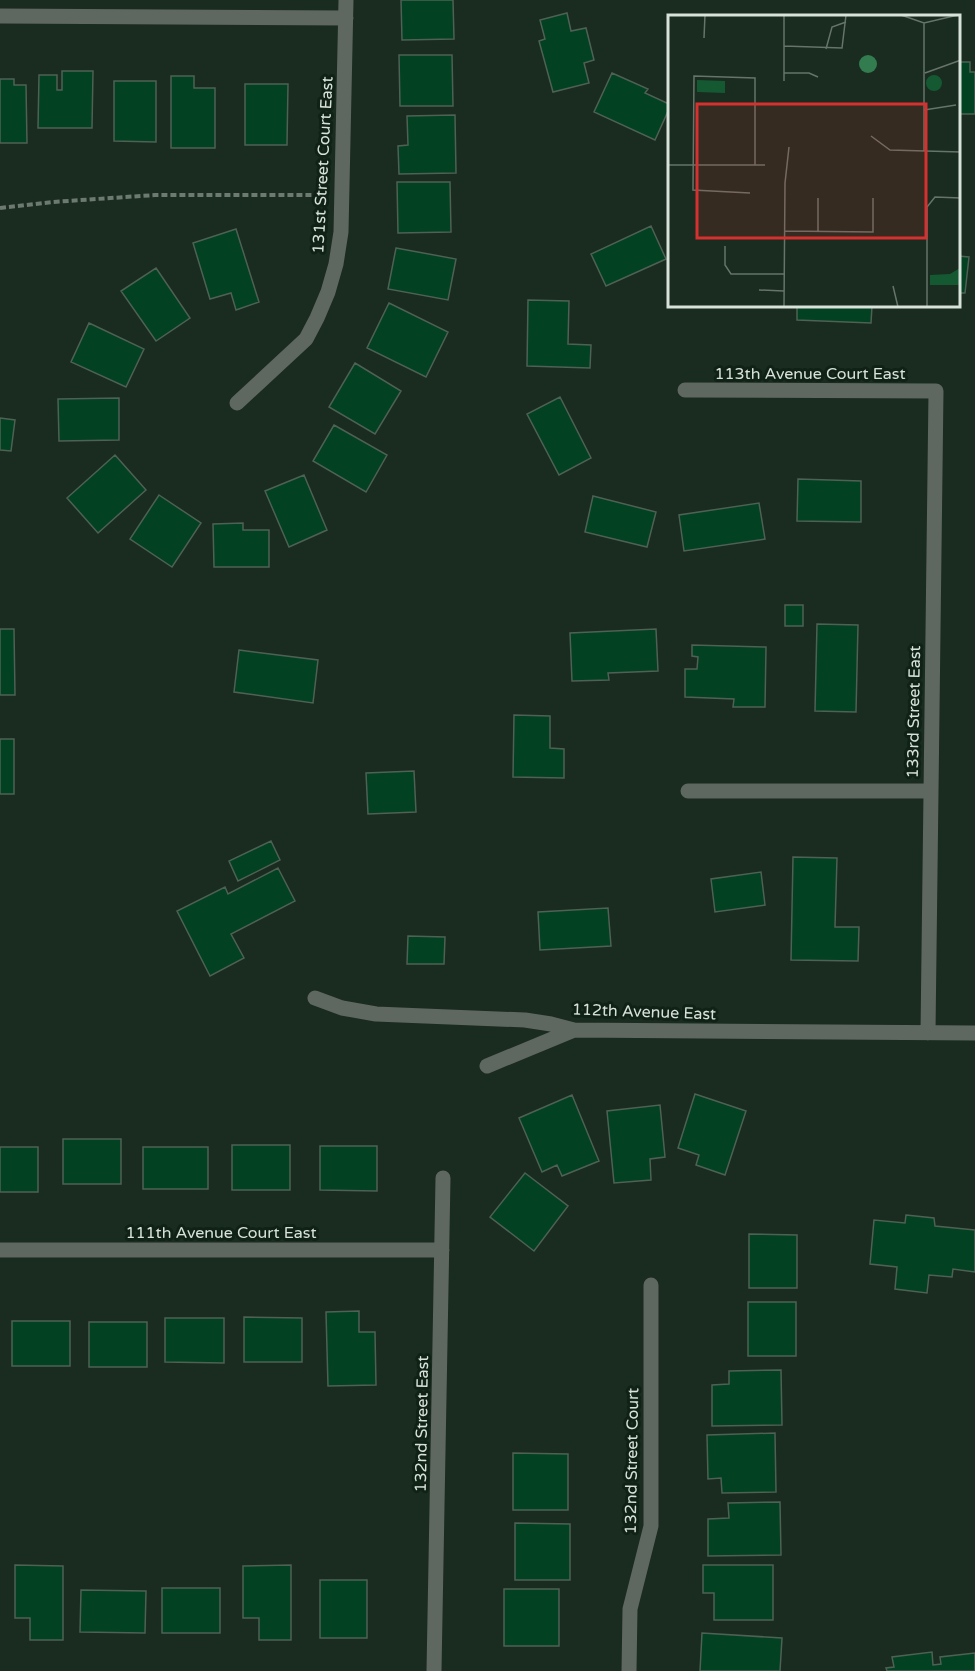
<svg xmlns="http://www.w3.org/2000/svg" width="975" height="1671" viewBox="0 0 975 1671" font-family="'Varela Round',sans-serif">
	<rect width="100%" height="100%" fill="#1a2b1f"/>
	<!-- building -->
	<path fill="#024121" stroke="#4e6154" stroke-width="1.5" d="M401 0H453L454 39 402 40Z
		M567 13 571 31 586 28 594 60 584 63 589 83 553 92 539 41 545 39 540 20Z
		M399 55H452L453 106H400Z
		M958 62H970V72H975V114H958Z
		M62 71H93L92 128H38L39 75H57V90H62Z
		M612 73 648 89 645 93 669 104V109L655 140 594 112Z
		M171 76H194V88H215V148H171Z
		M0 79H14V85H26L27 143H0Z
		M114 81H156V142L114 141Z
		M245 84H288L287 145H245Z
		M455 115 456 173 399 174 398 146 408 145 407 116Z
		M397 182H450L451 232 398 233Z
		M651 226 666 259 606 286 591 254Z
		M236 229 259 302 236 310 231 293 210 299 193 243Z
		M396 248 456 259 448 300 388 289Z
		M958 256 969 257 965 293H958Z
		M156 268 190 318 156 341 121 291Z
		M528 300 569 301 568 344 591 345 590 368 527 366Z
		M389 303 448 332 426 377 367 348Z
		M797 306H872L871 323 797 320Z
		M89 323 144 349 126 387 71 362Z
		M355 363 401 391 375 434 329 407Z
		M560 397 591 458 559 475 527 414Z
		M119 398V440L59 441 58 399Z
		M0 418 15 420 11 451 0 450Z
		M334 425 387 455 366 492 313 461Z
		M115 455 146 490 98 533 67 498Z
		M304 475 327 530 289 547 265 491Z
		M798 479 861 481V522L797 521Z
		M159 495 201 523 172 567 130 539Z
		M593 496 656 512 647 547 585 532Z
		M759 503 765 539 684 551 679 515Z
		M243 523V530H269V567H214L213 524Z
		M785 605H803V626H785Z
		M817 624 858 625 856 712 815 711Z
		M0 629H14L15 695H0Z
		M656 629 658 671 608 673 609 680 572 681 570 633Z
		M692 645 766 647 765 707H733L734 699 685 697V669H697L698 657 692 656Z
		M239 650 318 660 313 703 234 692Z
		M514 715 550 716V748L564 749V778L513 777Z
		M0 739H14V794H0Z
		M414 771 416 812 368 814 366 773Z
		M271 841 280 860 238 881 229 861Z
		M793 857 837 858 835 927H859L858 961 791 960Z
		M278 868 295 901 231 934 244 958 210 976 177 911 225 887 228 894Z
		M761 872 765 905 715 912 711 879Z
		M608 908 611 946 540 950 538 912Z
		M408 936 445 937 444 964H407Z
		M695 1094 746 1111 725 1175 696 1165 699 1155 678 1148Z
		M572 1095 599 1161 562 1176 557 1165 542 1172 519 1118Z
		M660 1105 665 1157 650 1159 651 1180 614 1183 607 1111Z
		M63 1139H121V1184H63Z
		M232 1145H290V1190H232Z
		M320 1146H377V1191L320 1190Z
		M0 1147H38V1192H0Z
		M143 1147H208V1189H143Z
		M525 1173 568 1206 534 1251 490 1217Z
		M906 1215 934 1218 935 1226 975 1230V1272L953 1269 952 1277 929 1275 927 1293 895 1289 897 1267 870 1264 874 1220 905 1223Z
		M749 1234 797 1235V1288H749Z
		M748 1302H796V1356H748Z
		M359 1311V1332H375L376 1385 328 1386 326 1312Z
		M244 1317 302 1318V1362H244Z
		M165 1318H224V1363L165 1362Z
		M12 1321H70V1366H12Z
		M89 1322H147V1367H89Z
		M781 1370 782 1425 712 1426V1385L729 1384V1371Z
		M775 1433 776 1492 722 1493 721 1478 708 1479 707 1435Z
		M513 1453 568 1454V1510H513Z
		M780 1502 781 1555 708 1556V1519L729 1518 728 1503Z
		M515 1523 570 1524V1580H515Z
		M15 1565 63 1566V1640H30V1618H15Z
		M291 1565V1640H259V1618H243V1566Z
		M703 1565H773V1620H714V1593H703Z
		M320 1580H367V1638H320Z
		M162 1588H220V1633H162Z
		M504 1589H559V1646H504Z
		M81 1590 146 1591 145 1633 80 1632Z
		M702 1633 782 1638 780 1671H700Z
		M932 1652 933 1665 941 1664 940 1657 975 1653V1671H887L886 1668 894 1667 892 1657Z"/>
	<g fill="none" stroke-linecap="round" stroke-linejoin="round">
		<!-- path -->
		<path stroke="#6c7a70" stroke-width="4" stroke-dasharray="6 3" stroke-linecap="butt" d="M0 208 53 202 155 195H320"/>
		<!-- street -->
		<path stroke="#5e6760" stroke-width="15" d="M0 16 346 18
			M685 390 936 391 928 1033
			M237 403 306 339 317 318 328 292 336 264 341 232 346 0
			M688 791H930
			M315 998 342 1008 376 1014 525 1020 551 1024 574 1030 975 1033
			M487 1066 574 1030
			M0 1250H442
			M434 1671 443 1178
			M629 1671 630 1609 651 1526V1285"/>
	</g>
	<g text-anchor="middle" stroke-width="6" stroke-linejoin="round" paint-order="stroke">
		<!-- street labels -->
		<g font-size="16" fill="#d7e2da" stroke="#102116">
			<text transform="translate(322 165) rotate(-87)" y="6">131st Street Court East</text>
			<text x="810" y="379">113th Avenue Court East</text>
			<text transform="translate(913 712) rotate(-89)" y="6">133rd Street East</text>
			<text transform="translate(644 1011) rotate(2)" y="6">112th Avenue East</text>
			<text x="221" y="1238">111th Avenue Court East</text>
			<text transform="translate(421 1424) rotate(-89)" y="6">132nd Street East</text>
			<text transform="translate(631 1461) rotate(-89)" y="6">132nd Street Court</text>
		</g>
	</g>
	<!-- overview -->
	<g transform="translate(668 15)">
		<rect width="292" height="292" fill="#1a2b1f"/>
		<path d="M258 68a8 8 0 1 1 16 0a8 8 0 1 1-16 0ZM29 65 57 66V78L29 77ZM292 253V270H262V260L282 259Z" fill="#155933"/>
		<path d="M191 49a9 9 0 1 1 18 0a9 9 0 1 1-18 0Z" fill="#327c4f"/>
		<path fill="none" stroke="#66746a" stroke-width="1.5" d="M233 0 256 8 290 0M256 8V136M36 23 37 0M116 31 174 33 178 0M158 34 164 12 178 7M116 58H141L150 62M257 58 293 45M116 66V0M256 95 288 90M203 121 222 135 293 137M0 150H97M82 178 25 175 26 61 87 63V150M116 216 205 217V183M150 217V183M57 231V250L63 259H116M225 271 230 292M91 275 116 276M116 292 117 168 121 132M259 292V192L267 182 293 183"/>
		<path fill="#d63131" fill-opacity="0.15" stroke="#d63131" stroke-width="3" d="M29 89H258V223H29Z"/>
		<rect width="292" height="292" fill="none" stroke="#d7e2da" stroke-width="3"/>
	</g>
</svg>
